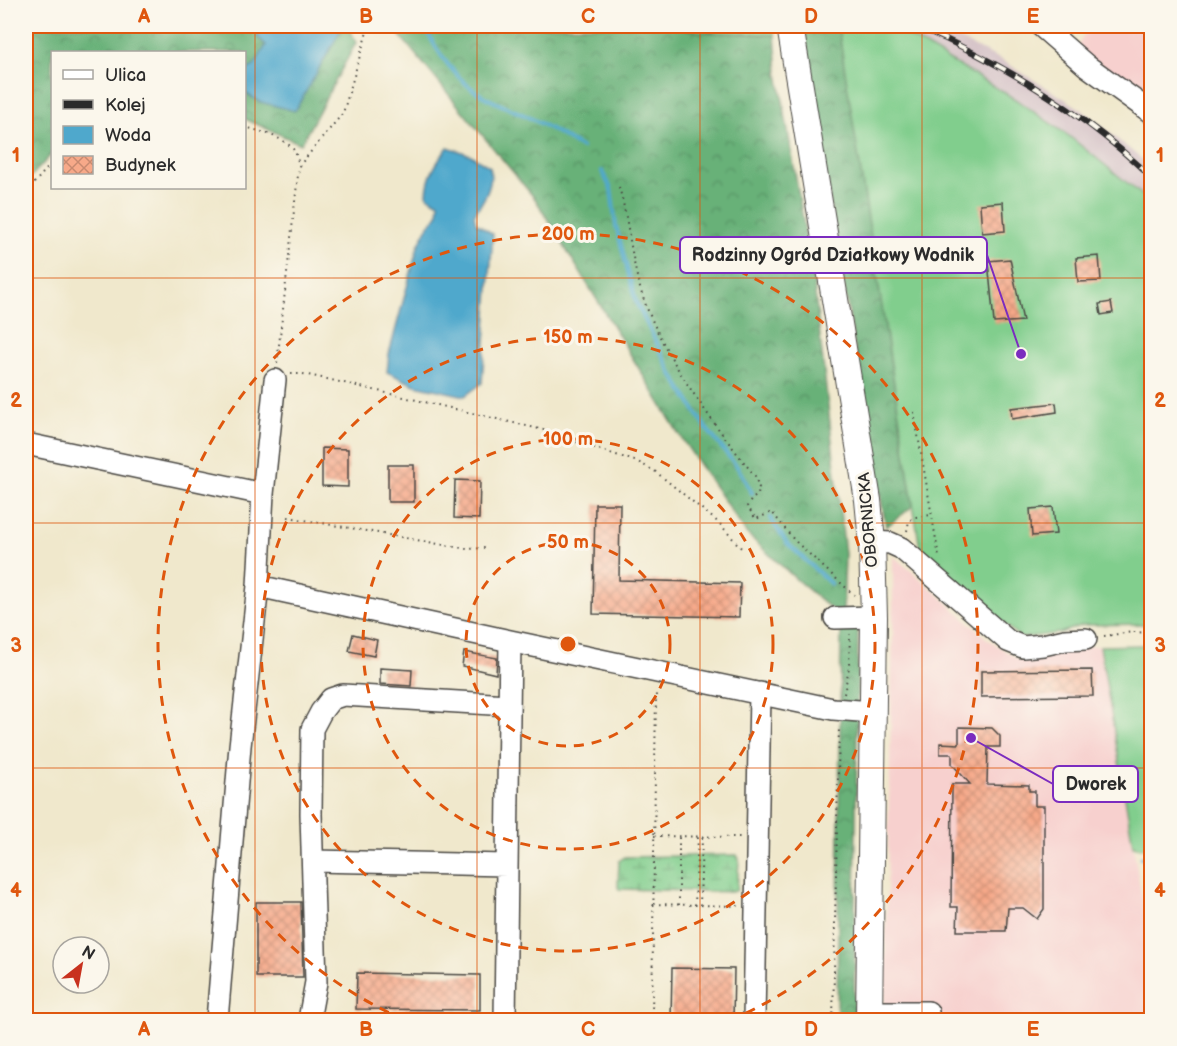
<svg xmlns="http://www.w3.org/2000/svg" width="1177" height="1046" viewBox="0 0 1177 1046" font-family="'Balsamiq Sans',sans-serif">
	<defs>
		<pattern id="grass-dots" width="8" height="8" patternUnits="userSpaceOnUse" patternTransform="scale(1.5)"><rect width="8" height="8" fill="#81ce8d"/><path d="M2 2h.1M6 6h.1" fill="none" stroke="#6aa773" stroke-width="1.8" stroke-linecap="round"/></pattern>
		<pattern id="forest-crowns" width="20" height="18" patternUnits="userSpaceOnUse" patternTransform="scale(1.5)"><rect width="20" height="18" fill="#68b178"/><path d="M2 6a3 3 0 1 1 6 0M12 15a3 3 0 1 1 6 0" fill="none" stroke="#569063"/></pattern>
		<pattern id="wetland-marsh" width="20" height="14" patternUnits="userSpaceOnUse" patternTransform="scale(1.5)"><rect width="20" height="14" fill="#81ce8d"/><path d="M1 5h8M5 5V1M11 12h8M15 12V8" fill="none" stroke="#6aa773"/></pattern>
		<pattern id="building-cross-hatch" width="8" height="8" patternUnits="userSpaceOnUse" patternTransform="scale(1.5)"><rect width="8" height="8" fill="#f7a989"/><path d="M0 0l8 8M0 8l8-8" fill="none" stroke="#c88a70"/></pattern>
	</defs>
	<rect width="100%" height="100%" fill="#fbf7ec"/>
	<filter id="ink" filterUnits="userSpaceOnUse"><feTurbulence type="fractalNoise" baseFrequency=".0167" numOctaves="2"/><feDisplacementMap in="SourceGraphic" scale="12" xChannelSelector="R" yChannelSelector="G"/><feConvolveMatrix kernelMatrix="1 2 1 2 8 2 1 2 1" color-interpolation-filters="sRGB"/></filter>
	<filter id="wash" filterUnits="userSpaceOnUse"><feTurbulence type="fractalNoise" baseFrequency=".008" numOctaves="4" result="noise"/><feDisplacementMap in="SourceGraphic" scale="24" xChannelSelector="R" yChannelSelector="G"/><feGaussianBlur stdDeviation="1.35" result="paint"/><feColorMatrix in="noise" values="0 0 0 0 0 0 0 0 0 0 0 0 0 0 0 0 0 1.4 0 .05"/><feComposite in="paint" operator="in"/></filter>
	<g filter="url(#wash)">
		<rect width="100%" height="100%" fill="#f0e8cc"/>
		<!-- built -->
		<path fill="#f7d0ce" d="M1089 26H1151V99L1133 92 1076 49Z
			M893 556 922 580 986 638 1016 658 1028 661 1088 646H1100L1151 953 1152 1017H1106L1087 1020H884L893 634Z"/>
		<!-- railway -->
		<path fill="#d2bec4" d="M878 26H931L1000 59 1081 109 1151 167V202L1069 136 1015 99 910 37Z"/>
		<!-- grass -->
		<path fill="url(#grass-dots)" stroke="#567c5c" stroke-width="1.5" d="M670 26H773L775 35 700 32Z"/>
		<!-- forest -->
		<path fill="url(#forest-crowns)" stroke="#4a6e52" stroke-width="1.5" d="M26 26H349L356 43 301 144 245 119 244 52H52V154L26 182Z
			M392 26H670L700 32 775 35 778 73 814 284 845 554 843 614 834 611 798 581 746 533 682 439 536 200Z
			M804 26H838L913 506 886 527 833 222Z
			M841 624H858L854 1020H837Z"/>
		<!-- wetland -->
		<path fill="url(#wetland-marsh)" stroke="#567c5c" stroke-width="1.5" d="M737 855 739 859 737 890 733 892 619 889 618 887 619 861 625 857Z"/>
		<!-- garden -->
		<path fill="#81ce8d" stroke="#567c5c" stroke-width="1.5" d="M838 26H878L910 37 1015 99 1069 136 1151 202V624L1083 625 1060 633 1021 638 921 555Z
			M1146 645 1152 646V846L1141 848 1133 846 1100 646Z"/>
		<!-- water -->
		<path fill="#4fa8cc" stroke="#3d6a7c" stroke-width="1.5" d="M263 26H341L342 28 295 111 260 102 245 93V77L248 69 254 66 266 45 257 37Z
			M448 147 471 155 490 167C494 186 484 199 474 215L476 223 493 234 482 383 465 396 415 385 387 372 389 354 418 246 429 225 438 215 439 203 427 196C427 176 437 162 448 147Z"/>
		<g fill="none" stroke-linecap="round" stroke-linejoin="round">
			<!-- stream -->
			<path stroke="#4fa8cc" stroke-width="4" d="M425 26C436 52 458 82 483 96 499 105 517 111 534 120 550 128 566 138 582 148
				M602 171 611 189 616 226 636 302 672 374 706 428 738 468 752 493
				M770 518 787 543 831 584
				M1141 858 1152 856"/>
		</g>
		<g id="blocks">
			<!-- building -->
			<path fill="url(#building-cross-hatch)" d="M1003 202 1005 231 982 233 980 204Z
				M1099 256 1101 281 1078 282 1076 258Z
				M1010 259 1023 321 994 323 988 261Z
				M1111 302 1113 313 1101 315 1099 304Z
				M1056 403 1057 412 1012 419 1011 408Z
				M322 448 348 449V487L322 486Z
				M388 465H414V502H388Z
				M455 480 480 481 479 519 454 518Z
				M595 504H620L619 580 740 583 739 617 593 614Z
				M1053 507 1056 534 1032 536 1030 509Z
				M353 634 377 640 374 656 349 651Z
				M464 652 497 658 496 674 462 666Z
				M380 668 412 670 411 686 380 684Z
				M1092 670 1093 696 981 697V671Z
				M959 727 992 728 1000 736V747H988L987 784 1029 785V791H1035V806H1044V909L1037 919 1023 908H1008L1006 931H957L958 907H951L952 784H970L952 764V754H940V743L959 744Z
				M256 902H301L303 977H256Z
				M672 968 734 969 733 1020H671Z
				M357 973 480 975V1010L356 1009Z"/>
		</g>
	</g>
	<g filter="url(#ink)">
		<use href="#blocks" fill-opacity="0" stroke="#494743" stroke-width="1.5"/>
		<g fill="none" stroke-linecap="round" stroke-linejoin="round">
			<defs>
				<path id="minor" d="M1041 26 1087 66 1152 113
					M26 444 263 494
					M872 542 890 543 901 548 1008 641 1023 647 1043 645 1065 640 1086 639
					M258 586 510 641 833 709 873 712
					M835 618 874 617
					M313 861 507 865
					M869 1012H928
					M217 1020 240 746 258 586 263 494 275 380
					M309 1020 316 982 311 814 312 729 321 712 331 699 343 695 508 705
					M505 1020 510 641
					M754 1020 760 693"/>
				<path id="major" d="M790 26 868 500 872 542 874 617 869 1020"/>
			</defs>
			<!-- minor casing -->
			<use href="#minor" stroke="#494743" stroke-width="24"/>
			<!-- major casing -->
			<use href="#major" stroke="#494743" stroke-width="28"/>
			<!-- path -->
			<path stroke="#494743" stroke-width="2" stroke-dasharray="1.5 4.5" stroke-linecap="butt" d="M244 127C258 130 289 139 295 152 297 156 298 162 299 166
				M619 187C630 225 631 266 645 303 668 364 715 426 755 476L759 488 758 495 752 499 747 506 756 519 772 512 794 540 854 595
				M26 192 52 163
				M277 363 299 166 343 113 367 32 364 26
				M291 374H303L327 379 548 431 570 440 638 462 656 472 719 523 743 550
				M914 412 939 557
				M288 517 467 549 485 548
				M907 531 909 521 915 517 931 515
				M1104 636 1133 632 1152 633
				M844 694 849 667 850 634
				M654 836 741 837
				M653 904 740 906
				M679 905V836
				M695 905 698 837
				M700 905 702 837
				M652 1020 656 690
				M833 1020 839 726"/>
			<!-- minor -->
			<use href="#minor" stroke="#fff" stroke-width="21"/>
			<!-- major -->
			<use href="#major" stroke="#fff" stroke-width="26"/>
			<defs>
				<path id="rail" d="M917 26C1002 63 1085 113 1152 178"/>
			</defs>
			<!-- rail casing -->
			<use href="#rail" stroke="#2b2b2b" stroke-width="6"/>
			<!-- rail -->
			<use href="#rail" stroke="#fbf7ec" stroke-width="4" stroke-dasharray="11" stroke-linecap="butt"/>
		</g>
	</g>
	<!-- grid -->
	<path fill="none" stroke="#df570e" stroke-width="1.5" stroke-opacity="0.55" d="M255 26V1020M477 26V1020M700 26V1020M922 26V1020M26 278H1152M26 523H1152M26 768H1152"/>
	<!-- distance rings -->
	<g fill="none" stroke="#df570e" stroke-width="3" stroke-dasharray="10 8">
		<circle cx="568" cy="644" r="102"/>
		<circle cx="568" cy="644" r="205"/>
		<circle cx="568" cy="644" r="307"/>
		<path d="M405 1020A410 410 0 1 1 731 1020"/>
	</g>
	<g text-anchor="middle" stroke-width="6" stroke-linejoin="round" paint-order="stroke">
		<!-- street labels -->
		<g font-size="16" fill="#2b2b2b" stroke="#fbf7ec">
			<text transform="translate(867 520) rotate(-95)" y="6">OBORNICKA</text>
		</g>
	</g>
	<circle cx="568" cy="644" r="9" fill="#df570e" stroke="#fbf7ec" stroke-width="3"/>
	<g font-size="18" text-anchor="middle" font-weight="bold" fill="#df570e" stroke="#fbf7ec" stroke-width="6" stroke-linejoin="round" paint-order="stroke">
		<text x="568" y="240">200 m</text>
		<text x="568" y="343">150 m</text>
		<text x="568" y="445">100 m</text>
		<text x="568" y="548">50 m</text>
	</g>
	<!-- callouts -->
	<path fill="none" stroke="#7b2cbf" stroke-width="2" d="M1021 354L987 255M971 738L1053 784"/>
	<g fill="#7b2cbf" stroke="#fbf7ec" stroke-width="2">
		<circle cx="1021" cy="354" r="6"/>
		<circle cx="971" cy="738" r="6"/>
	</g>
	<g fill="#fbf7ec" stroke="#7b2cbf" stroke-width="2">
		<rect x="680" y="237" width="307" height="36" rx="6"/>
		<rect x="1053" y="766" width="85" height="36" rx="6"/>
	</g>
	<g font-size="18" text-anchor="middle" font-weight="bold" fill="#2b2b2b">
		<text x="833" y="261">Rodzinny Ogród Działkowy Wodnik</text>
		<text x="1096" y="790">Dworek</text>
	</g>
	<!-- margin -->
	<rect width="1177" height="1046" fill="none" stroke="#fbf7ec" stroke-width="66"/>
	<!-- legend -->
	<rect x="51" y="51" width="195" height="138" fill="#fbf7ec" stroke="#a8a59f" stroke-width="1.5"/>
	<rect x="63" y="70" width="30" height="9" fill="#ffffff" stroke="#a8a59f" stroke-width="1.5"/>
	<text x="105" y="81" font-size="18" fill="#2b2b2b">Ulica</text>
	<rect x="63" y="100" width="30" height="9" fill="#2b2b2b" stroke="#a8a59f" stroke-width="1.5"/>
	<text x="105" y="111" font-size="18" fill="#2b2b2b">Kolej</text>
	<rect x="63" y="126" width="30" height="18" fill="#4fa8cc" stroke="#a8a59f" stroke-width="1.5"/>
	<text x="105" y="141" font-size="18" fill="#2b2b2b">Woda</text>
	<rect x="63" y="156" width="30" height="18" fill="url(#building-cross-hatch)" stroke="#a8a59f" stroke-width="1.5"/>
	<text x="105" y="171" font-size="18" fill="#2b2b2b">Budynek</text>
	<!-- north arrow -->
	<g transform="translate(81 965) rotate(31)"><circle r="28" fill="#fbf7ec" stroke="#a8a59f" stroke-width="1.5"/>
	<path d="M0-4.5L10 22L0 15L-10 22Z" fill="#c8321e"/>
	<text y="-9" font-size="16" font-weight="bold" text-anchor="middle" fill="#2b2b2b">N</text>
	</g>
	<rect x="33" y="33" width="1111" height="980" fill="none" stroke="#df570e" stroke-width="2"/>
	<g font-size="20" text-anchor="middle" font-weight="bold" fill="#df570e">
		<text x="144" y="23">A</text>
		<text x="366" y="23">B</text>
		<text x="588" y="23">C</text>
		<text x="811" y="23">D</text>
		<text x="1033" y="23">E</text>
		<text x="16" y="162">1</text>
		<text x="1160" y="162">1</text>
		<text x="16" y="407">2</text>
		<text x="1160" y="407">2</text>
		<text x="16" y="652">3</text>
		<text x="1160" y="652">3</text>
		<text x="16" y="897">4</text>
		<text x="1160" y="897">4</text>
		<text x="144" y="1036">A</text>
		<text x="366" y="1036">B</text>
		<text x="588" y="1036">C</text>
		<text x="811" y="1036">D</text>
		<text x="1033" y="1036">E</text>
	</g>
</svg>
